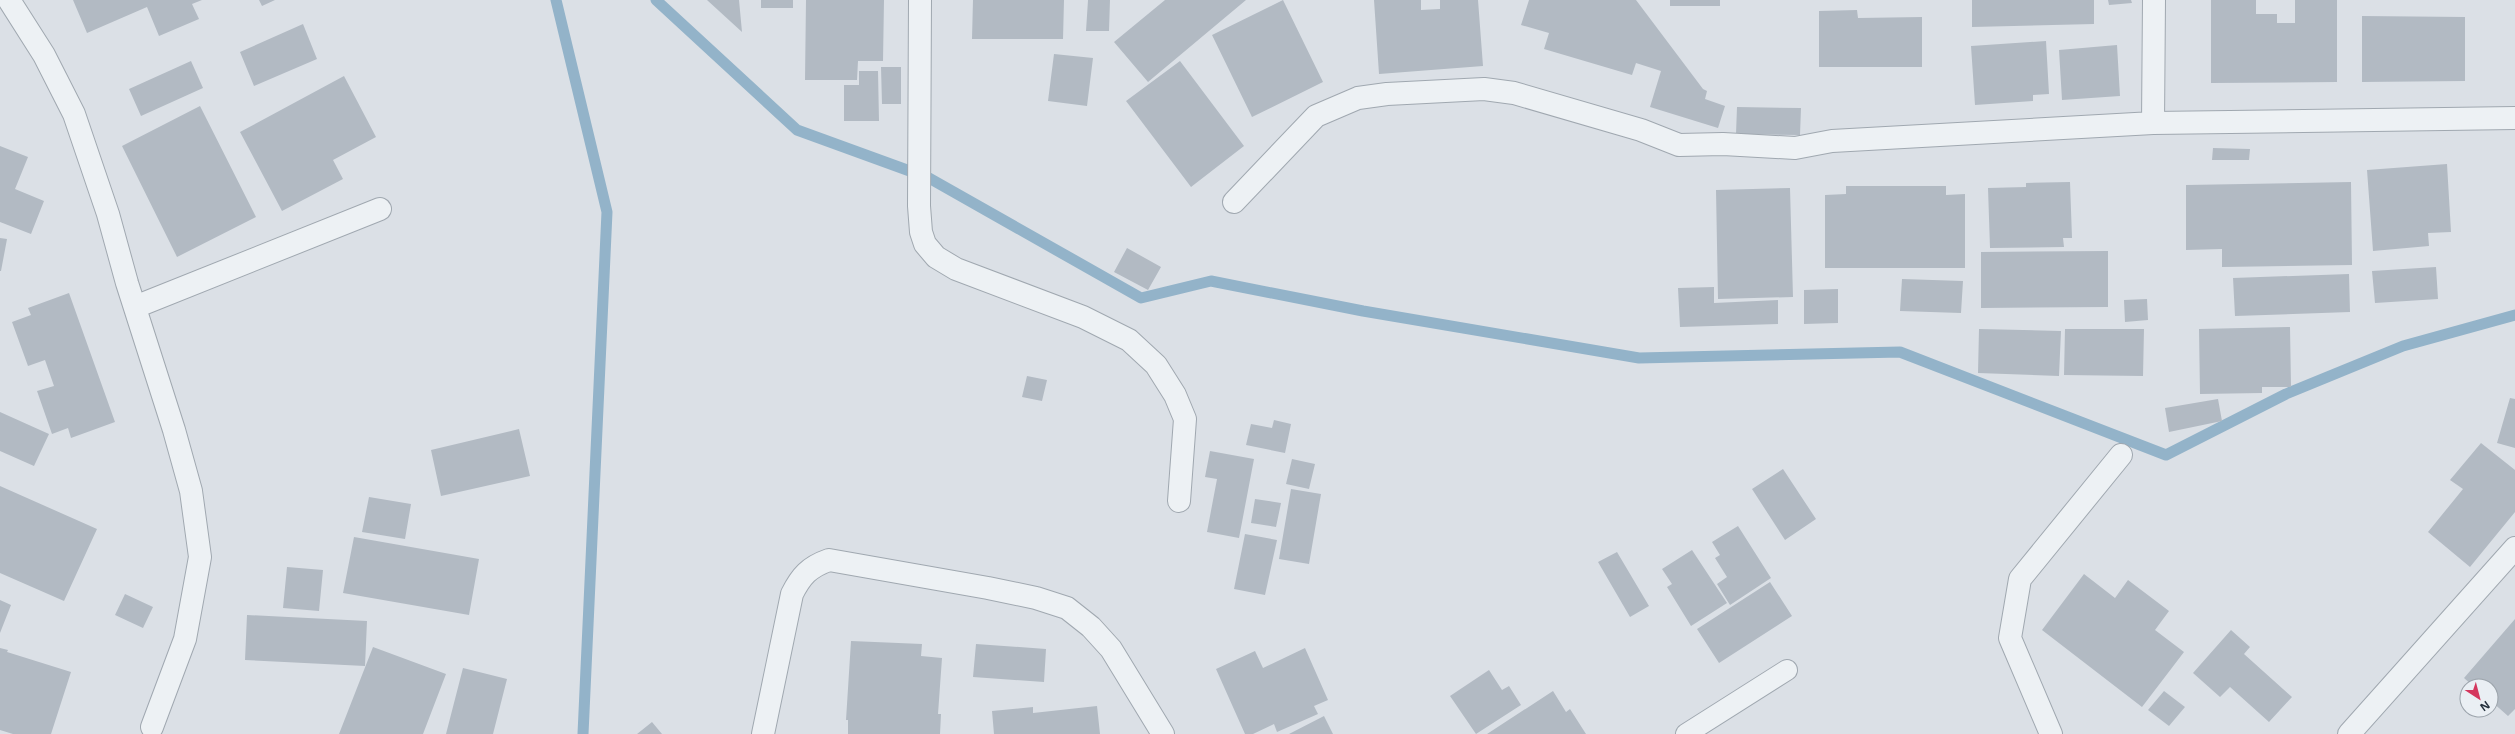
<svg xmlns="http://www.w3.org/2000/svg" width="2515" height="734" viewBox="0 0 2515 734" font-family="'Open Sans',sans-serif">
	<rect width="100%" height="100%" fill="#dbe0e6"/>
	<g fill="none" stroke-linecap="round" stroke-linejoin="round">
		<!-- stream -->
		<path stroke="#93b3c9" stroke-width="11" d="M556 0 607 212 583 734
			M656 0 797 130 929 178 1141 298 1211 281 1363 311 1639 358 1900 352 2166 455 2286 394 2403 346 2515 315"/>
	</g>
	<!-- building -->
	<path fill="#b2bac3" d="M73 0H202L192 4 199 19 159 36 147 7 87 33Z
		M259 0H275L262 6Z
		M707 0H739L742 32Z
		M761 0H793V8H761Z
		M806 0H884L883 61H858L857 80H805Z
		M973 0H1064L1063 39H972Z
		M1088 0H1110L1109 31H1086Z
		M1165 0H1246L1148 82 1114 42Z
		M1283 0 1323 82 1252 117 1212 35Z
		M1374 0H1421V10L1440 9V0H1478L1483 66 1379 74Z
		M1529 0H1636L1703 89 1707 91 1705 99 1725 106 1718 128 1650 107 1661 71 1636 63 1632 75 1544 49 1549 33 1521 25Z
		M1670 0H1720V6H1670Z
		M1972 0H2094V24L1972 27Z
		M2108 0H2131L2132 3 2109 5Z
		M2211 0H2256V14H2277V23H2295V0H2337V82L2211 83Z
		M1857 10 1858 18 1922 17V67H1819V11Z
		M2362 16 2465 17V81L2362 82Z
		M303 24 317 59 254 86 240 52Z
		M2046 41 2049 94 2033 95V101L1975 105 1971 46Z
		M2117 45 2120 96 2062 100 2059 50Z
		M1054 54 1093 58 1087 106 1048 101Z
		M191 61 203 88 141 116 129 89Z
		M1180 61 1244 146 1191 187 1126 101Z
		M881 67H901V104H882Z
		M859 71H878L879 121H844V85H859Z
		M344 76 376 137 333 160 343 179 282 211 240 132Z
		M200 106 256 217 177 257 122 146Z
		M1737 107 1801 108 1800 135 1736 134Z
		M0 146 28 157 15 189 44 201 31 234 0 222Z
		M2213 148 2250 149 2249 160H2212Z
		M2447 164 2451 232 2428 233 2429 246 2373 251 2367 170Z
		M2070 182 2072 238H2063L2064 247 1990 248 1988 188 2026 187V183Z
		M2351 182 2352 265 2222 267V249L2186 250V185Z
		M1846 186H1946V195L1965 194V268H1825V195L1846 194Z
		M1790 188 1793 297 1718 299 1716 190Z
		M0 238 7 239 1 271H0Z
		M1127 248 1161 267 1148 290 1114 272Z
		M2108 251V307L1981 308V252Z
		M2436 267 2438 299 2375 303 2372 271Z
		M2349 274 2350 312 2235 316 2233 278Z
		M1902 279 1963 281 1961 313 1900 311Z
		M1714 287V303L1778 300V324L1680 327 1678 288Z
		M1838 289V323L1804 324V290Z
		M69 293 115 422 71 438 68 428 52 434 37 391 54 386 45 360 28 366 12 322 31 315 28 308Z
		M2147 299 2148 320 2125 322 2124 300Z
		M2290 327 2291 387H2262V393L2200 394 2199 329Z
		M1979 329 2061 331 2059 376 1978 373Z
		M2065 329H2144L2143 376 2064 375Z
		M1027 376 1047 380 1042 401 1022 397Z
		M2510 398 2515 399V448L2497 443Z
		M2218 399 2222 421 2169 432 2165 408Z
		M0 412 49 434 34 466 0 451Z
		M1274 420 1291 424 1285 453 1246 445 1251 424 1272 428Z
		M519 429 530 476 441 496 431 450Z
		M2481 443 2515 470V512L2470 567 2428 532 2463 489 2450 480Z
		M1210 451 1254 459 1239 538 1207 532 1217 479 1205 477Z
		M1292 459 1315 464 1309 489 1286 484Z
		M1783 469 1816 519 1785 540 1752 489Z
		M0 486 97 529 64 601 0 573Z
		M1291 489 1321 494 1309 564 1279 559Z
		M369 497 411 504 405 539 362 532Z
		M1255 499 1281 503 1276 527 1251 523Z
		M1738 526 1771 578 1730 605 1717 584 1727 577 1715 558 1720 555 1712 542Z
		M1245 534 1277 540 1265 595 1234 589Z
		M354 537 479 559 469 615 343 593Z
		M1692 550 1727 603 1691 626 1667 587 1672 584 1662 569Z
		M1617 552 1649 606 1630 617 1598 562Z
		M287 567 323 570 319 611 283 608Z
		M2084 574 2115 598 2128 580 2169 611 2155 630 2184 652 2142 707 2042 630Z
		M1770 582 1792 616 1719 663 1697 629Z
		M125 594 153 607 143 628 115 615Z
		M0 600 11 605 0 633Z
		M247 615 367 621 365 666 245 660Z
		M2515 619V709L2508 716 2491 701V686H2473L2464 678Z
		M2231 630 2250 647 2244 654 2292 697 2269 722 2230 687 2220 697 2193 673Z
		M851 641 922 644 921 656 942 658 938 714H941L940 734H848V720H846Z
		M976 644 1046 649 1044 682 973 677Z
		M373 647 446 674 423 734H339Z
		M0 648 8 650 7 652 71 672 51 734H13L0 730Z
		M1305 648 1328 700 1314 706 1318 714 1277 732 1274 724 1253 734H1245L1216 669 1255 651 1263 668Z
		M463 668 507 679 493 734H446Z
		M1489 670 1502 690 1509 686 1521 705 1476 734 1450 696Z
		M1553 691 1566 712 1570 709 1586 734H1487Z
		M2164 691 2185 707 2169 726 2148 710Z
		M1097 706 1100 734H994L992 711 1033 707V713Z
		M1324 716 1333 734H1289Z
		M652 722 662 734H637Z"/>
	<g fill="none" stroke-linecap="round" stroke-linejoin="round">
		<defs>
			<path id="service" d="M1686 734 1787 670"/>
			<path id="minor" d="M9 0 44 55 74 114 108 214 127 283 174 430 191 491 200 557 185 639 152 727
				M920 0 919 206 921 232 925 244 936 257 956 269 1083 317 1129 340 1156 365 1175 395 1185 419 1179 501
				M2153 123 2154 0
				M1234 202 1316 116 1358 98 1387 94 1484 89 1514 93 1641 130 1679 145 1723 144 1795 148 1832 141 2153 123 2515 118
				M135 307 380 209
				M763 734 792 594C801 576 809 567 829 560L988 588 1036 598 1067 608 1091 627 1111 649 1163 734
				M2051 734 2010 638 2020 579 2121 455
				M2349 734 2515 548"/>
		</defs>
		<!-- service casing -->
		<use href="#service" stroke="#a0a8b0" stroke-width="22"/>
		<!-- minor casing -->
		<use href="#minor" stroke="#a0a8b0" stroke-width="24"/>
		<!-- service -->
		<use href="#service" stroke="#edf1f4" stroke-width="20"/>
		<!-- minor -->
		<use href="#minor" stroke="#edf1f4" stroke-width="22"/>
	</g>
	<!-- north arrow -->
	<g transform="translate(2479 698) rotate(144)"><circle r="19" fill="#eaeff4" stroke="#9ba3ab"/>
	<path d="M0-3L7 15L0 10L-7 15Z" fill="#d4375e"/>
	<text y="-6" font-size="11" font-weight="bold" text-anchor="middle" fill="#24303d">N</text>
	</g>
</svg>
